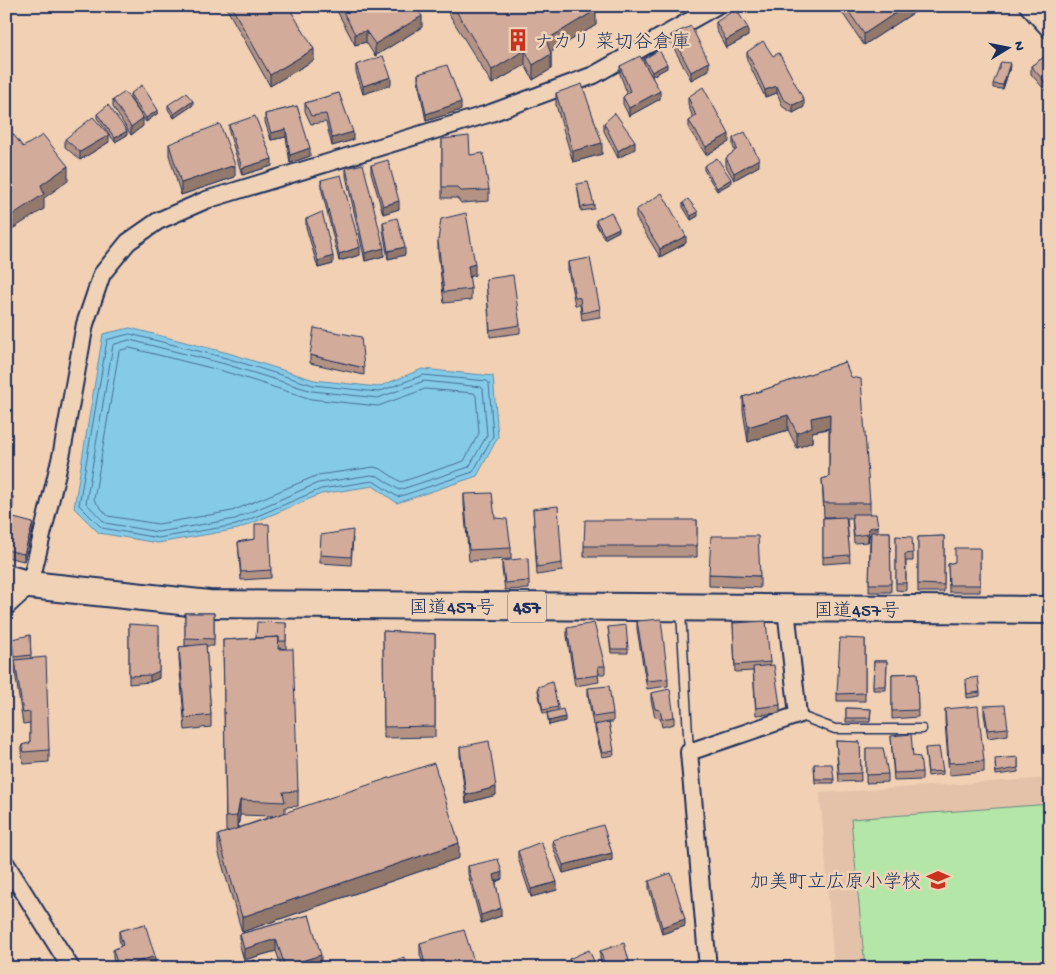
<svg xmlns="http://www.w3.org/2000/svg" width="1056" height="974" viewBox="0 0 1056 974" font-family="'Gochi Hand','Klee One',sans-serif">
	<rect width="100%" height="100%" fill="#f1d0b3"/>
	<filter id="ink" filterUnits="userSpaceOnUse"><feTurbulence type="fractalNoise" baseFrequency=".02" numOctaves="2"/><feDisplacementMap in="SourceGraphic" scale="10" xChannelSelector="R" yChannelSelector="G"/><feConvolveMatrix kernelMatrix="1 2 1 2 8 2 1 2 1" color-interpolation-filters="sRGB"/></filter>
	<g filter="url(#ink)">
		<!-- built -->
		<path fill="#e4c2aa" d="M1050 778V968H834L820 793Z"/>
		<!-- green -->
		<path fill="#b4e6a7" stroke="#688a82" d="M1050 804V968H865L851 819Z"/>
		<!-- water -->
		<path fill="#85cbe7" stroke="#5b8db0" d="M130 328 228 353 314 380 378 387 422 369 493 376 498 437 477 476 397 503 373 486 321 494 238 529 158 543 99 533 74 508 103 334Z"/>
		<g fill="none" stroke-linecap="round" stroke-linejoin="round">
			<!-- shore -->
			<path stroke="#456d95" stroke-width="1" d="M130 334 226 358 313 385 378 392 423 375 487 381 489 383 493 436 473 472 398 497 373 481 321 489 236 525 158 538 102 528 79 505 107 340Z
				M130 340 225 364 312 391 378 398 424 381 481 387 483 389 487 435 469 467 399 490 378 476 371 475 318 483 235 519 158 532 105 523 86 503 113 345Z
				M130 348 223 371 311 399 378 406 425 389 474 393 476 396 479 433 464 461 401 482 381 469 374 467 318 475 232 511 158 524 108 516 94 500 119 351Z"/>
			<defs>
				<path id="service" d="M681 612 689 752
					M798 715 835 729H922"/>
				<path id="minor" d="M1028 6 1050 30
					M6 607 30 585 62 452 85 324 102 274 128 242 158 221 206 200 491 113 594 75 716 6
					M6 864 71 968
					M708 968 689 752 798 715 786 609"/>
				<path id="trunk" d="M6 578 30 585 209 604 1050 610"/>
			</defs>
			<!-- service casing -->
			<use href="#service" stroke="#1b2f5e" stroke-width="11"/>
			<!-- minor casing -->
			<use href="#minor" stroke="#1b2f5e" stroke-width="20"/>
			<!-- trunk casing -->
			<use href="#trunk" stroke="#1b2f5e" stroke-width="30"/>
			<!-- service -->
			<use href="#service" stroke="#f0d3b6" stroke-width="8"/>
			<!-- minor -->
			<use href="#minor" stroke="#f0d3b6" stroke-width="16"/>
			<!-- trunk -->
			<use href="#trunk" stroke="#f0d3b6" stroke-width="26"/>
		</g>
		<!-- wall -->
		<path fill="#b59384" stroke="#1b2f5e" fill-rule="evenodd" d="M227 6H288L314 60 270 86 227 9Z
			M337 6H415L422 27 375 56 366 42 355 45 337 11Z
			M444 6H593L596 25 551 52V69L533 80 525 65 492 84Z
			M841 6H924L864 45 841 11Z
			M716 22 748 36 726 48 716 29Z
			M671 35 709 70 691 80 671 43Z
			M747 52 804 107 793 113 783 107 777 93 765 97 747 60Z
			M1050 53V96L1031 74V66Z
			M644 59 667 68 652 76 660 99 629 116 623 104V97L627 93 620 74V66L644 63Z
			M356 65 391 85 363 94 356 72Z
			M1010 67 1003 89 993 88V84Z
			M418 74 461 110 426 121 418 81Z
			M339 93 353 140 332 146 326 122 311 124 305 111V103Z
			M556 93 602 154 573 162 556 105Z
			M130 94 158 113 146 122 130 98Z
			M688 97 729 142 706 155 689 129V121L693 118 688 104Z
			M113 100 143 126 131 135 113 107Z
			M168 105H193L174 118 168 109Z
			M297 106 310 156 290 163 286 137 271 140 265 122V114Z
			M97 114 127 135 115 142 97 118Z
			M604 123 635 149 618 158 604 131Z
			M229 125 272 166 242 175 229 132Z
			M733 138 759 166 734 180 726 166V158L735 151 733 146Z
			M65 139 109 142 80 160 65 147Z
			M442 139 470 155 489 190V201L461 203 457 198H442Z
			M169 144 235 177 181 195 169 155Z
			M371 165 399 209 383 214 371 172Z
			M704 166 731 183 717 191 704 170Z
			M346 168 384 256 365 261 346 176Z
			M321 180 360 255 339 261 321 187Z
			M577 184 594 205V209L581 211Z
			M683 203 698 216 691 220 683 207Z
			M1050 204V221L1044 212V208Z
			M636 210 686 243 660 257 636 218Z
			M306 219 333 264 318 268 306 227Z
			M596 220 619 231 604 239 596 224Z
			M383 222 405 255 388 259 383 230Z
			M438 241 475 275 469 277 471 289V300L444 303 438 252Z
			M568 262 600 309V317L582 320 580 305H575L568 270Z
			M486 279 520 325V333L490 337Z
			M310 355 364 368V375L310 363Z
			M845 362 870 503V514L878 532H890L891 592H869L870 535H869L868 542 854 543 852 518H847L850 562 823 564V518L834 517H824L822 479 829 477V429L812 432V442L797 448 788 430 748 442 743 411V397Z
			M464 494 495 518 511 548V559L469 561 464 505Z
			M533 509 562 563V571L537 575Z
			M697 520V557H584V546Z
			M6 528 33 530 24 561 6 557Z
			M896 536 913 553V561H906V591L896 590Z
			M944 536V592H918V537Z
			M353 538 351 565 320 563V555Z
			M255 539 271 570V578L241 580 238 542Z
			M980 548V592H949L948 564 955 562Z
			M502 561 529 581V589L505 590 502 569Z
			M709 574 760 576V588L709 586Z
			M185 613H214V646H206L211 715V727L185 730 179 659V647L193 646H185Z
			M637 621 668 679V686L647 689 637 629Z
			M286 623V649L279 648V649L298 791V806L285 807V813L459 858 242 932 218 850V835L229 831H226L223 640 256 638ZM240 815 273 816 238 828Z
			M733 623 770 662V665L780 705V713L756 715 753 671 735 672Z
			M129 624 159 678 150 682 129 684Z
			M608 627 628 649V653H611Z
			M567 628 605 666V674H598L599 682 575 686 567 636Z
			M383 631 435 634V737L384 738Z
			M30 635 31 659 49 750V762L24 764 22 757V745L30 743V723L23 724 15 672V661H14L12 642Z
			M865 639V701H837V694Z
			M874 661H887L886 690H873Z
			M917 673 918 717 892 719V674Z
			M966 683 980 692V696L967 698Z
			M538 687 558 707V710L565 721 549 725 547 713 553 712 543 713 538 691Z
			M588 688 613 714V722H609L614 755 602 757 595 729V725L598 724 593 725 588 695Z
			M651 693 674 717V724L662 727 660 718 655 717 651 700Z
			M984 706 1008 728V735L988 738 984 714Z
			M846 708 871 709 870 722H846Z
			M945 709 984 761V772L949 775 945 721Z
			M891 736 913 756 922 772V780L894 781Z
			M836 741 860 742 861 781 839 782Z
			M460 747 496 795 466 803 460 755Z
			M866 748 888 774V782L866 783Z
			M925 748 943 771V774L928 776Z
			M1018 757V772L996 775 995 763Z
			M814 764 834 779V783H815Z
			M553 840 612 860 563 873 553 847Z
			M518 851 557 890 531 897 518 858Z
			M468 866 502 879 496 882 501 916 481 923 468 874Z
			M649 881 685 926 662 934 649 888Z
			M309 915 321 967 317 968H282L276 951 244 960 240 946V934Z
			M119 931 155 964 143 968H116L113 958V950L121 946 119 939Z
			M420 943 476 968H424L420 954Z
			M600 951 631 968H603L600 959Z
			M569 959 597 968H570Z"/>
		<!-- shaded-wall -->
		<path fill="#93786c" stroke="#1b2f5e" d="M317 6H323L317 10Z
			M906 6H924L864 45V34Z
			M596 10V25L546 55V40Z
			M422 16V27L375 56V44Z
			M748 28V36L726 48V40Z
			M366 31V42L355 45V34Z
			M314 49V60L270 86V75Z
			M525 50V65L492 84V70Z
			M551 54V69L533 80V65Z
			M709 62V70L691 80V72Z
			M1010 63V67L1003 89V85Z
			M667 64V68L652 76V72Z
			M391 77V85L363 94V86Z
			M777 86V93L765 97V90Z
			M660 91V99L629 116V108Z
			M804 100V107L793 113V105Z
			M193 101V105L174 118V114Z
			M461 102V110L426 121V114Z
			M158 110V113L146 122V118Z
			M143 118V126L131 135V127Z
			M286 129V137L271 140V133Z
			M127 131V135L115 142V138Z
			M353 132V140L332 146V138Z
			M729 134V142L706 155V147Z
			M109 135V142L80 160V152Z
			M635 141V149L618 158V151Z
			M602 143V154L573 162V151Z
			M310 148V156L290 163V155Z
			M272 159V166L242 175V168Z
			M759 159V166L734 180V173Z
			M235 165V177L181 195V183Z
			M68 166V181L44 198V209L6 233V219L41 185Z
			M731 179V183L717 191V188Z
			M399 201V209L383 214V206Z
			M698 212V216L691 220V216Z
			M619 228V231L604 239V235Z
			M686 236V243L660 257V249Z
			M360 247V255L339 261V254Z
			M405 247V255L388 259V251Z
			M384 248V256L365 261V253Z
			M333 256V264L318 268V261Z
			M475 264V275L468 277V266Z
			M830 414V428L812 432V442L797 448V433L811 418Z
			M788 415V430L748 442V427Z
			M10 465V476L6 491V480Z
			M13 497V508L6 525V514Z
			M33 523V530L24 561V554Z
			M878 526V533L869 535 868 542V534L869 528Z
			M159 634V678L150 682V675Z
			M565 717V721L549 725V721Z
			M496 787V795L466 803V795Z
			M240 800V815L237 830V816Z
			M459 843V858L242 932V917Z
			M612 853V860L563 873V865Z
			M502 872V879L494 882V875Z
			M557 882V890L531 897V889Z
			M501 908V916L481 923V915Z
			M685 919V926L662 934V927Z
			M276 939V951L244 960V949Z
			M321 955V967L317 968H285V966Z
			M155 956V964L143 968H120Z"/>
		<!-- building -->
		<path fill="#d2ab9a" stroke="#1b2f5e" d="M231 6H288L314 49 270 75Z
			M340 6H415L422 16 375 44 366 31 355 34Z
			M453 6H593L596 10 546 40 551 54 533 65 525 50 492 70Z
			M845 6H906L864 34Z
			M736 9 748 28 726 40 716 22Z
			M691 26 709 62 691 72 671 35Z
			M763 41 773 56 779 53 804 100 793 105 783 99 777 86 765 90 747 52Z
			M659 50 667 64 652 72 644 59Z
			M1050 53V88L1031 66Z
			M383 56 391 77 363 86 356 65Z
			M640 56 660 91 629 108 623 97 630 91 620 66Z
			M1001 62 1010 63 1003 85 993 84Z
			M447 65 461 102 426 114 418 74Z
			M582 84 602 143 573 151 556 93Z
			M142 85 158 110 146 118 130 94Z
			M703 87 729 134 706 147 689 121 696 116 688 97Z
			M125 92 143 118 131 127 113 100Z
			M186 93 193 101 174 114 168 105Z
			M339 93 353 132 332 138 326 114 311 116 305 103Z
			M108 105 127 131 115 138 97 114Z
			M297 106 310 148 290 155 286 129 271 133 265 114Z
			M615 113 635 141 618 151 604 123Z
			M255 116 272 159 242 168 229 125Z
			M93 117 109 135 80 152 65 139Z
			M220 124 235 165 181 183 169 144Z
			M6 125 23 147 43 135 68 166 41 185 44 194 6 219Z
			M745 132 759 159 734 173 726 158 737 149 733 138Z
			M469 136 470 155 483 153 489 190 461 191 457 187H442V139Z
			M717 158 731 179 717 188 704 166Z
			M388 160 399 201 383 206 371 165Z
			M363 164 384 248 365 253 346 168Z
			M341 175 360 247 339 254 321 180Z
			M588 182 594 205 581 207 577 184Z
			M662 193 686 236 660 249 636 210Z
			M688 199 698 212 691 216 683 203Z
			M1050 204V217L1044 208Z
			M322 212 333 256 318 261 306 219Z
			M611 212 619 228 604 235 596 220Z
			M466 213 475 264 468 266 471 289 444 292 438 241 441 219Z
			M397 218 405 247 388 251 383 222Z
			M590 258 600 309 582 313 580 298 575 297 568 262Z
			M513 275 520 325 490 330 486 279Z
			M314 328 361 337 364 368 310 355Z
			M845 362 851 377 861 379 870 503H824L822 479 829 477 830 414 811 418 812 427 797 433 788 415 748 427 743 397Z
			M6 463 10 465 6 480Z
			M492 493 495 518 507 519 511 548 469 550 464 494Z
			M6 494 13 497 6 514Z
			M558 506 562 563 537 567 533 509Z
			M852 514H876L878 526 869 528 868 534 854 536Z
			M10 517 33 523 24 554 6 550V528Z
			M846 517 850 555 823 557V518Z
			M585 520H697V546H584Z
			M255 524H269L271 570 241 572 238 542 255 539Z
			M353 530 351 557 320 555 321 535Z
			M871 532H890L891 584H869Z
			M711 536H758L760 576 709 574Z
			M896 536 912 537 913 553 905 554 906 583H896Z
			M944 536V585L918 584V537Z
			M955 548H980V585H949L948 564 955 562Z
			M528 558 529 581 505 583 502 561Z
			M185 613H214V639L185 638Z
			M661 619 668 679 647 681 637 621Z
			M766 621 770 662 735 665 733 623Z
			M257 622 286 623V641H279V637L256 638Z
			M594 623 605 666H598L599 675 575 678 567 628Z
			M129 624 159 626V671L150 675 129 676Z
			M626 625 628 649H611L608 627Z
			M383 631 435 634V726L384 727Z
			M30 635 31 655 14 657 12 639Z
			M279 637 278 649H293L298 791 283 792 285 802 240 800 237 816 226 817 223 640Z
			M840 638 865 639V693L837 694Z
			M206 644 211 715 185 718 179 647Z
			M46 657 49 750 24 752 22 745 30 743V712L23 713 15 660Z
			M874 661H887L886 686H873Z
			M774 665 780 705 756 708 753 667Z
			M917 673 918 710 892 711V674Z
			M978 677 980 692 967 694 966 679Z
			M552 682 558 707 543 710 538 687Z
			M609 686 613 714 593 717 588 688Z
			M670 689 674 717 662 719 660 710 655 709 651 693Z
			M1005 705 1008 728 988 730 984 706Z
			M978 706 984 761 949 763 945 709Z
			M846 708 871 709 870 718H846Z
			M563 709 565 717 549 721 547 713Z
			M609 722 614 751 602 753 595 725Z
			M911 734 913 756 920 757 922 772 894 773 891 736Z
			M489 741 496 787 466 795 460 747Z
			M836 741 860 742 861 773 839 774Z
			M939 747 943 771 928 772 925 748Z
			M866 748H883L888 774 866 775Z
			M1018 757V768L996 772 995 759Z
			M434 763 459 843 242 917 218 835Z
			M814 764H832L834 779H815Z
			M603 825 612 853 563 865 553 840Z
			M541 842 557 882 531 889 518 851Z
			M498 859 502 872 494 875 501 908 481 915 468 866Z
			M671 873 685 919 662 927 649 881Z
			M309 915 321 955 285 966 276 939 244 949 240 934Z
			M145 924 155 956 119 968 113 950 123 945 119 931Z
			M464 930 476 968H426L420 943Z
			M624 943 631 968H606L600 951Z
			M589 950 597 968H573L569 959Z
			M404 957 408 968H391L389 963Z
			M41 959 46 968H26Z
			M255 960 258 968H243L242 965Z"/>
	</g>
	<!-- icons -->
	<defs>
		<symbol id="building-bare" viewBox="-9 -9 18 18"><path d="M-4-6H4V6H1V3H-1V6H-4ZM-2.5-4.3h1.7v1.8h-1.7ZM.8-4.3h1.7v1.8H.8ZM-2.5-1h1.7V.8h-1.7ZM.8-1h1.7V.8H.8Z" fill="#c8321e" stroke="#f0d3b6" stroke-width="2.5" paint-order="stroke"/></symbol>
		<symbol id="school-bare" viewBox="-9 -9 18 18"><path d="M0-5L7-2L0 1L-7-2ZM-4 1L0 2.5L4 1V4Q0 6-4 4Z" fill="#c8321e" stroke="#f0d3b6" stroke-width="2.5" paint-order="stroke"/></symbol>
	</defs>
	<g fill-rule="evenodd">
		<use href="#building-bare" x="502" y="24" width="32" height="32"/>
		<use href="#school-bare" x="922" y="864" width="32" height="32"/>
	</g>
	<g text-anchor="middle" stroke-width="5" stroke-linejoin="round" paint-order="stroke">
		<!-- shield labels -->
		<rect fill="#f0d3b6" stroke="#5b6078" stroke-width="1" x="508" y="591.5" width="38" height="31" rx="4"/>
		<g font-size="18" font-weight="bold" fill="#1b2f5e">
			<text x="527" y="613">457</text>
		</g>
		<!-- poi labels -->
		<g font-size="19" fill="#1b2f5e" stroke="#f0d3b6" text-anchor="start">
			<text x="534" y="47">ナカリ 菜切谷倉庫</text>
			<text x="921" y="887" text-anchor="end">加美町立広原小学校</text>
		</g>
		<!-- street labels -->
		<g font-size="19" fill="#1b2f5e" stroke="#f0d3b6">
			<text x="452" y="613">国道457号</text>
			<text x="857" y="616">国道457号</text>
		</g>
	</g>
	<!-- margin -->
	<rect width="1056" height="974" fill="none" stroke="#f0d3b6" stroke-width="25"/>
	<rect x="12" y="12" width="1031" height="949" fill="none" stroke="#1b2f5e" stroke-width="2" filter="url(#ink)"/>
	<!-- north arrow -->
	<g transform="translate(1008 48) rotate(80)" stroke="#f0d3b6" stroke-width="4" paint-order="stroke">
	<path d="M0-4L9 19L0 12L-9 19Z" fill="#1b2f5e"/>
	<text y="-8" font-size="14" font-weight="bold" text-anchor="middle" fill="#1b2f5e">N</text>
	</g>
</svg>
